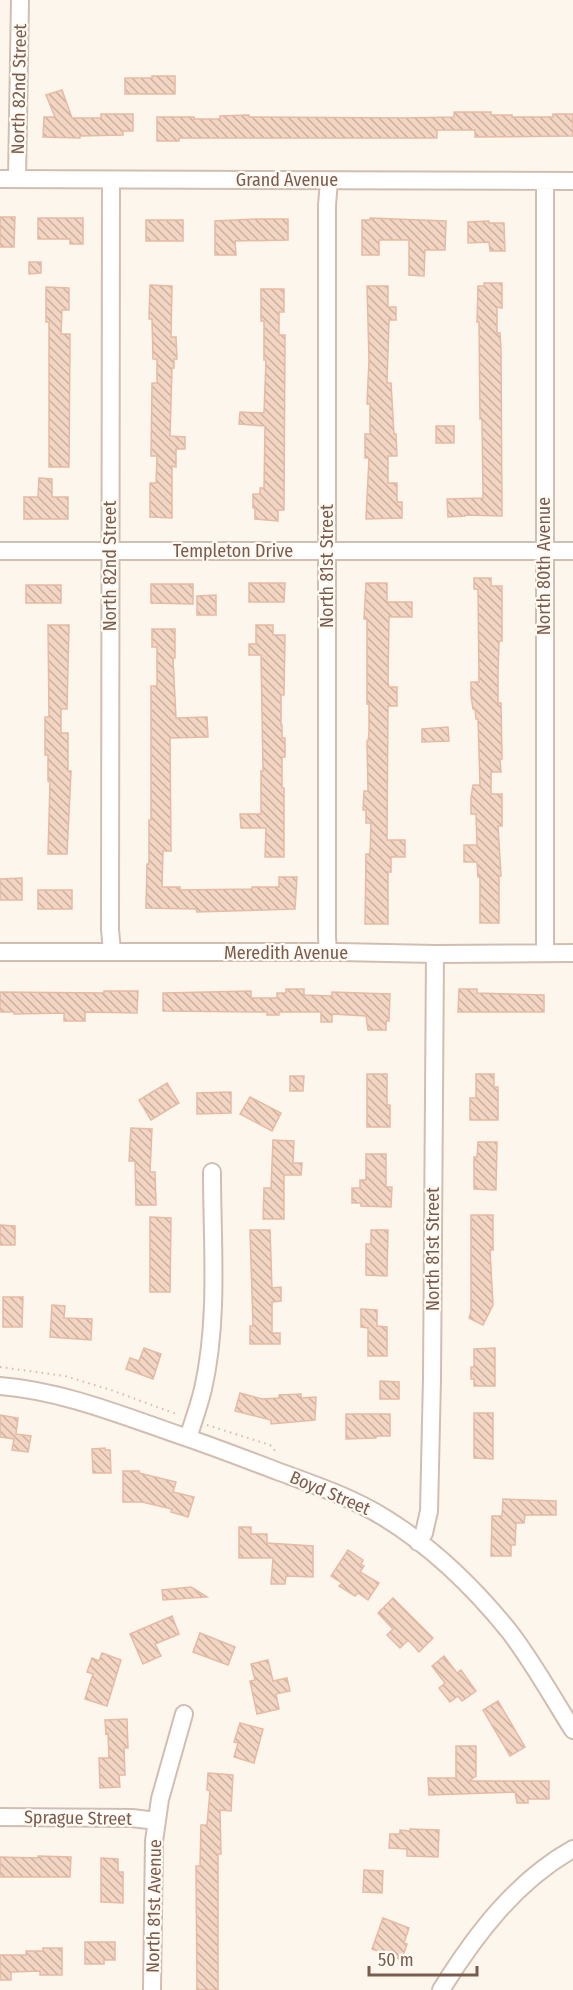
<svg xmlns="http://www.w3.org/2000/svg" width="573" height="1990" viewBox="0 0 573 1990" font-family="'Fira Sans Condensed',sans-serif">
	<defs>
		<pattern id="building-back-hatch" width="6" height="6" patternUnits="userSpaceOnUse" patternTransform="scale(1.5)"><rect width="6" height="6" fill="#f3d5c3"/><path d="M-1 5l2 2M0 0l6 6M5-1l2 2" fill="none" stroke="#cab0a1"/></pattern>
	</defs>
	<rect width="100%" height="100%" fill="#fdf6ec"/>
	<!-- building -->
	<path fill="url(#building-back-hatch)" stroke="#e6bba3" stroke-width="1.5" d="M152 76H175V94H125V78H152Z
		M62 90 72 118H101V114H133V131H123V135L80 136V138L43 137 44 117H55L46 95Z
		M454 112H491V115H512V117H553V114H573V136L475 137V130H437V138H179V141H157V117H194V119H220V116L249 115V117L404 118 454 117Z
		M0 217H15L14 247H0Z
		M38 218H83V244H70V239H38Z
		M370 218 446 221 445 250H425L424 276 409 275V240H379V255H362V220H370Z
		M255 219H288V240L235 241 236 255H215V221Z
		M146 220H183V241H146Z
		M489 221V223H504L505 251H490L489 242 468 243V222Z
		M29 262H41V273L29 274Z
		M484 283H502V308L497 307V333H500L501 350 502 516 465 515V516L448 517 447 499 483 498 482 419H480L479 322H477L478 286H484Z
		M150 285 172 286 171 337H176L177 359H174V368H172L170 436 185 437V449H176V467L172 466V518L150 517V483H156L157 456H151L152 383H157V359H153L152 319H149Z
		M367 286H388V307H396V320H389L387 383H391L394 434H396L397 456H388V483H397V502H402V518L366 519 369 458H365V434H370V404H367L369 359Z
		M46 287 69 288V310H62L61 334H70L69 467H49V322H46Z
		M261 289H284V312H279V335H285L284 510H278V521L255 519V508H253V494H260V488H264L265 426 239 424 240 412 264 413 266 360H264V321H261Z
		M436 426H454V443H436Z
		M39 478 52 479V497H68V519H24V497H38Z
		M474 578H491V586H502V641H499L498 672V703H501L502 759H500L501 772H491V794H502V826H498L501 876H499V923H480V877H478L477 862H464V845H477L476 814H471V797L473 785H480L478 719H476L475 709H473L471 696V682H479L478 589H474Z
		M249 583H285L284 602H249Z
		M366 583H387V602H412V617H389L388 682 389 687H397V706H388L387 840H405V857H391V872H388V924H365L366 854H370L371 823H366V810H363L364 791H368L367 741H368L369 732V704H367V619H364Z
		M151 584H193V604L151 603Z
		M26 585H61V603H26Z
		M216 595V615H197V596Z
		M48 625H69L67 709H61V733H68V771H71L67 854H48L50 782 48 781V755H45V717H49Z
		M256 625H273V635H285L284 695H281V725H282V738H285V757H282V788H284V857H265L266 828H241L240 814H261V771H263L261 655H249V644H256Z
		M152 629H175V658H173L176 718 207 717 208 737 170 738 171 851H163L162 887H180V890L252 889V887H279V877H297L295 909 197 912 196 909 146 908 147 864H149V820H151V686H157V647H152Z
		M448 727 449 741 422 742V729Z
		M22 878V900H0V879Z
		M38 890H72V909H38Z
		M286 989H304V995L332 996V992L390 994 389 1021H386V1030H368L366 1016 332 1014V1022H321V1012H279V1015H267V1012L163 1011V993L251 991V998H277V993H286Z
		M459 989H477V993L544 995V1012H458Z
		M104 991H138L137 1013 85 1012V1021H64V1013L14 1014V1012H0V992L104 993Z
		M367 1074H387V1105H390V1127H367Z
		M476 1074H494V1087H498V1120H470V1098H476Z
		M290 1076H304L303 1091H290Z
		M167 1083 179 1103 151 1120 139 1100Z
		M231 1092V1113L197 1114V1093Z
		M250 1097 281 1113 272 1131 240 1114Z
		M131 1128 152 1129 150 1172H155L156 1205H136L135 1161H129Z
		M273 1140 294 1141 293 1163H302L301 1175H284V1219H263L264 1188H271Z
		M478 1142H497L496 1190 474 1189V1157H477Z
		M366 1154H386V1187H392L391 1207 361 1206V1203H352V1188H360V1180H366Z
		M471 1215H493V1250H490L493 1305 483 1325 469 1318 471 1312Z
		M150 1217 171 1218 170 1292H150Z
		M0 1225 15 1226V1245H0Z
		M250 1230H270L272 1288 281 1287V1301L272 1302V1333H280V1344H250V1326H253Z
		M371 1230H388L387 1276 366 1275V1244H371Z
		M3 1297H23L22 1327H3Z
		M52 1305 65 1306 64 1318 92 1319 91 1340 50 1337Z
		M361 1309 377 1310V1326L387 1327V1356H368V1328L361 1327Z
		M144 1348 161 1354 153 1379 126 1369 130 1358 139 1361Z
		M495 1348V1386H474V1379H471V1367H474V1349Z
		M380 1381 399 1382V1399H380Z
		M240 1393 262 1399 279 1398V1395L301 1394V1398L316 1397 315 1420 271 1424V1420L235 1411Z
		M474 1413H493V1459L474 1458Z
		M346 1414H390V1436H376V1438L346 1439Z
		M0 1415 18 1418 16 1434 31 1436 28 1452 12 1450 14 1439 0 1437Z
		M105 1448V1450H110L111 1473H93L92 1449Z
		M123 1471H139V1473L176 1482 173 1492 194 1497 188 1517 171 1512 172 1509 142 1502H123Z
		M503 1499 556 1501V1515H525L524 1523H516L515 1545H511V1556H491L492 1516H502Z
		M239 1527H251V1534H267V1543L313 1546V1577L286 1576 285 1584H271L273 1558H239Z
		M348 1550 363 1560 361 1564 364 1566 360 1572 379 1583 368 1600 358 1593 355 1596 339 1586 342 1583 331 1576Z
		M191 1587 207 1597 163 1600 162 1590Z
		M393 1598 433 1638 419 1652 408 1640 400 1648 387 1635 393 1629 378 1613Z
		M172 1616 179 1634 155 1644 161 1656 143 1664 130 1634Z
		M200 1633 235 1647 228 1665 193 1652Z
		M102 1653 121 1660 107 1706 85 1699 93 1674 87 1672 92 1658 99 1661Z
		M444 1656 457 1673 461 1670 476 1691 462 1701 458 1696 450 1702 439 1688 445 1683 432 1666Z
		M268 1660 273 1681 287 1678 290 1691 276 1694 279 1709 257 1714 250 1681 255 1680 251 1664Z
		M498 1701 525 1747 510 1756 483 1710Z
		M127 1719 128 1748H124L125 1775H119L120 1787 100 1788 99 1758H109L108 1733 106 1734 105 1720Z
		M240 1723 263 1729 254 1763 234 1757 238 1743 234 1742Z
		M456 1746H476V1776L469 1781H549V1799H528V1803H517L515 1792 429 1795 428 1778H456Z
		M208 1773 233 1775 231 1811 220 1810 221 1854H218V1990H197L196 1866H200L201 1825H207L210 1791 207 1790Z
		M410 1829 439 1830 438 1857 407 1856V1849L389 1848 390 1834H400V1830L410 1831Z
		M38 1856 71 1857 70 1877H0V1857L38 1858Z
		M101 1858 118 1859V1872H123V1903L101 1902Z
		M364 1870 383 1871 382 1893 363 1892Z
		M383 1918 409 1928 404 1943 407 1944 402 1960 372 1949Z
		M85 1942H115V1960H104V1964H85Z
		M43 1948H62V1975H40V1971L11 1972V1980H0V1955H26V1951H43Z"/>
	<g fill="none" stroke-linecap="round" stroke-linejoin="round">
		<defs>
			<path id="minor" d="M0 179 573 181
				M17 179 20 0
				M111 181 110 929 112 952
				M0 551H573
				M0 952H339L435 954 573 953
				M328 952 327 937V205L329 181
				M545 952V181
				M0 1386C62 1391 121 1415 179 1435 212 1446 245 1459 277 1471 315 1485 351 1497 385 1518 432 1547 475 1589 509 1631 533 1662 552 1697 573 1730
				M188 1438C193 1422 199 1406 203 1389 219 1319 212 1244 212 1172
				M418 1542 424 1533 429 1511 432 1378 435 954
				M0 1817 132 1818 156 1821
				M152 1990 154 1841 160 1799 184 1714
				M441 1990C475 1935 516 1881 573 1849"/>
		</defs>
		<!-- minor casing -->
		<use href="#minor" stroke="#d1beb0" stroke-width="20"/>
		<!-- path -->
		<path stroke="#d9b8a5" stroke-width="2" stroke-dasharray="1.5 4.5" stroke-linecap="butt" d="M0 1367 65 1376 111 1390 179 1415
			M207 1425 270 1445 278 1454"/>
		<!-- minor -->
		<use href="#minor" stroke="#fff" stroke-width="16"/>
	</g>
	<g text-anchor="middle" stroke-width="4.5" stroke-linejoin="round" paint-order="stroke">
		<!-- street labels -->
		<g font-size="18" fill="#7a5c4d" stroke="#fffaf3">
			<text transform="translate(19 89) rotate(-89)" y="6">North 82nd Street</text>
			<text x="287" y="186">Grand Avenue</text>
			<text x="233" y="557">Templeton Drive</text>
			<text transform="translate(110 566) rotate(-90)" y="6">North 82nd Street</text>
			<text transform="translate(327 566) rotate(-90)" y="6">North 81st Street</text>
			<text transform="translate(544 566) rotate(-90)" y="6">North 80th Avenue</text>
			<text x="286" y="959">Meredith Avenue</text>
			<text transform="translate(433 1249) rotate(-90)" y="6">North 81st Street</text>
			<text transform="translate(330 1493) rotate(23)" y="6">Boyd Street</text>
			<text transform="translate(78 1818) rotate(1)" y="6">Sprague Street</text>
			<text transform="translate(154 1906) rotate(-89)" y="6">North 81st Avenue</text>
		</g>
	</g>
	<!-- scale -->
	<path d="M369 1966v9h108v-9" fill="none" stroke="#7a5c4d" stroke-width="3"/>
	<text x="378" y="1966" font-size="18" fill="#7a5c4d" stroke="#fffaf3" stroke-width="4.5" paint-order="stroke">50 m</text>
</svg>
